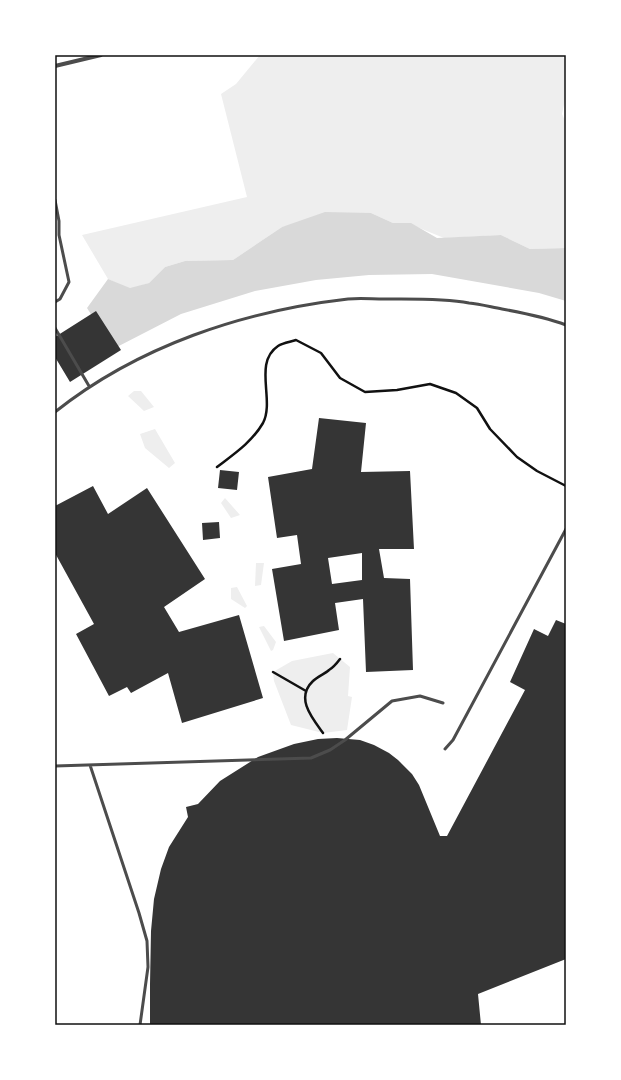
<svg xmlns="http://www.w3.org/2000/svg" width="621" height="1080" viewBox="0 0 621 1080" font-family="'Roboto Serif',serif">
	<rect width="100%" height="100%" fill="#fff"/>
	<!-- green -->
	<path fill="#eee" d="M260 55H562L566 63V95L562 114 566 123V248L530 249 501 235 444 238 417 227 393 223 371 213 282 227 233 260 185 261 165 267 149 283 130 289 108 279 82 235 247 197 221 94 236 84Z
		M134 391H141L154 407 144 411 128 396Z
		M155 429 175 463 169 468 145 448 140 434Z
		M225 498 240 515 231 518 221 503Z
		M256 563H264L261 585 255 586Z
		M237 587 247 606 245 608 231 599V588Z
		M264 626 276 642 273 650 271 651 259 627Z
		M333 653 350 667 348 696 352 697 347 730 323 733 291 725 274 681 273 672 292 661Z"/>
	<!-- water -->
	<path fill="#d9d9d9" d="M325 212 371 213 393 223H411L437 238 501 235 530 249 566 248V301L539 293 432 274 369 275 316 280 255 291 181 314 113 349 87 308 108 279 130 288 149 283 165 267 185 261 233 260 282 227Z"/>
	<!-- building -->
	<path fill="#353535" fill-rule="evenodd" d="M96 311 121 350 70 382 55 357V337Z
		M319 418 366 423 361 472 410 471 414 549H379L384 578 410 579 413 670 366 672 363 599 335 603 339 630 284 641 272 569 301 564 297 535 277 538 268 477 312 469ZM362 553V580L332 584 328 558Z
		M220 470 239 472 237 490 218 488Z
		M93 486 108 514 147 488 205 579 164 607 179 632 239 615 263 698 182 723 168 673 131 693 127 687 109 696 76 634 94 624 55 553V506Z
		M219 522 220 538 203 540 202 523Z
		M556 620 566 624V959L478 994 481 1025H150V984L151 931 154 899 161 869 169 847 188 817 186 807 198 804 220 781 258 757 294 744 318 739 337 738 360 740 374 745 389 753 398 760 412 774 419 785 440 836H447L525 690 510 682 534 629 548 636Z"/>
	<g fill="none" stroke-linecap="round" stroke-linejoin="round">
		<!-- path -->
		<path stroke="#111" stroke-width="2.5" d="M217 467C234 454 252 442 263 423 275 400 253 363 278 346 283 343 290 342 296 340L321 353 340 378 365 392 397 390 430 384 456 393 477 408 490 429 517 457 537 471 566 486
			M273 672 306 691
			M323 733C312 718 295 698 313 681 318 676 325 674 329 670 334 667 337 663 340 659"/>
		<!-- service -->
		<path stroke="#4c4c4c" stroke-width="3" d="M55 200 59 221V235L69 282 60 299 55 302
			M55 328 89 386
			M55 412C138 346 243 311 348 299 360 298 372 299 384 299 410 299 443 298 469 303 480 304 491 307 502 309 524 313 545 317 566 325
			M445 749 453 740 566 529
			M90 765 139 913 147 941 148 967 140 1025
			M55 766 311 758 330 750 345 740 392 701 420 696 443 703"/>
		<!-- minor -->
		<path stroke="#4c4c4c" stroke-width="4" d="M55 66 101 55"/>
	</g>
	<!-- border -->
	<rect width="621" height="1080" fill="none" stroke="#ffffff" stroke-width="112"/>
	<rect x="56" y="56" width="509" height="968" fill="none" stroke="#111" stroke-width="1.5"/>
</svg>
